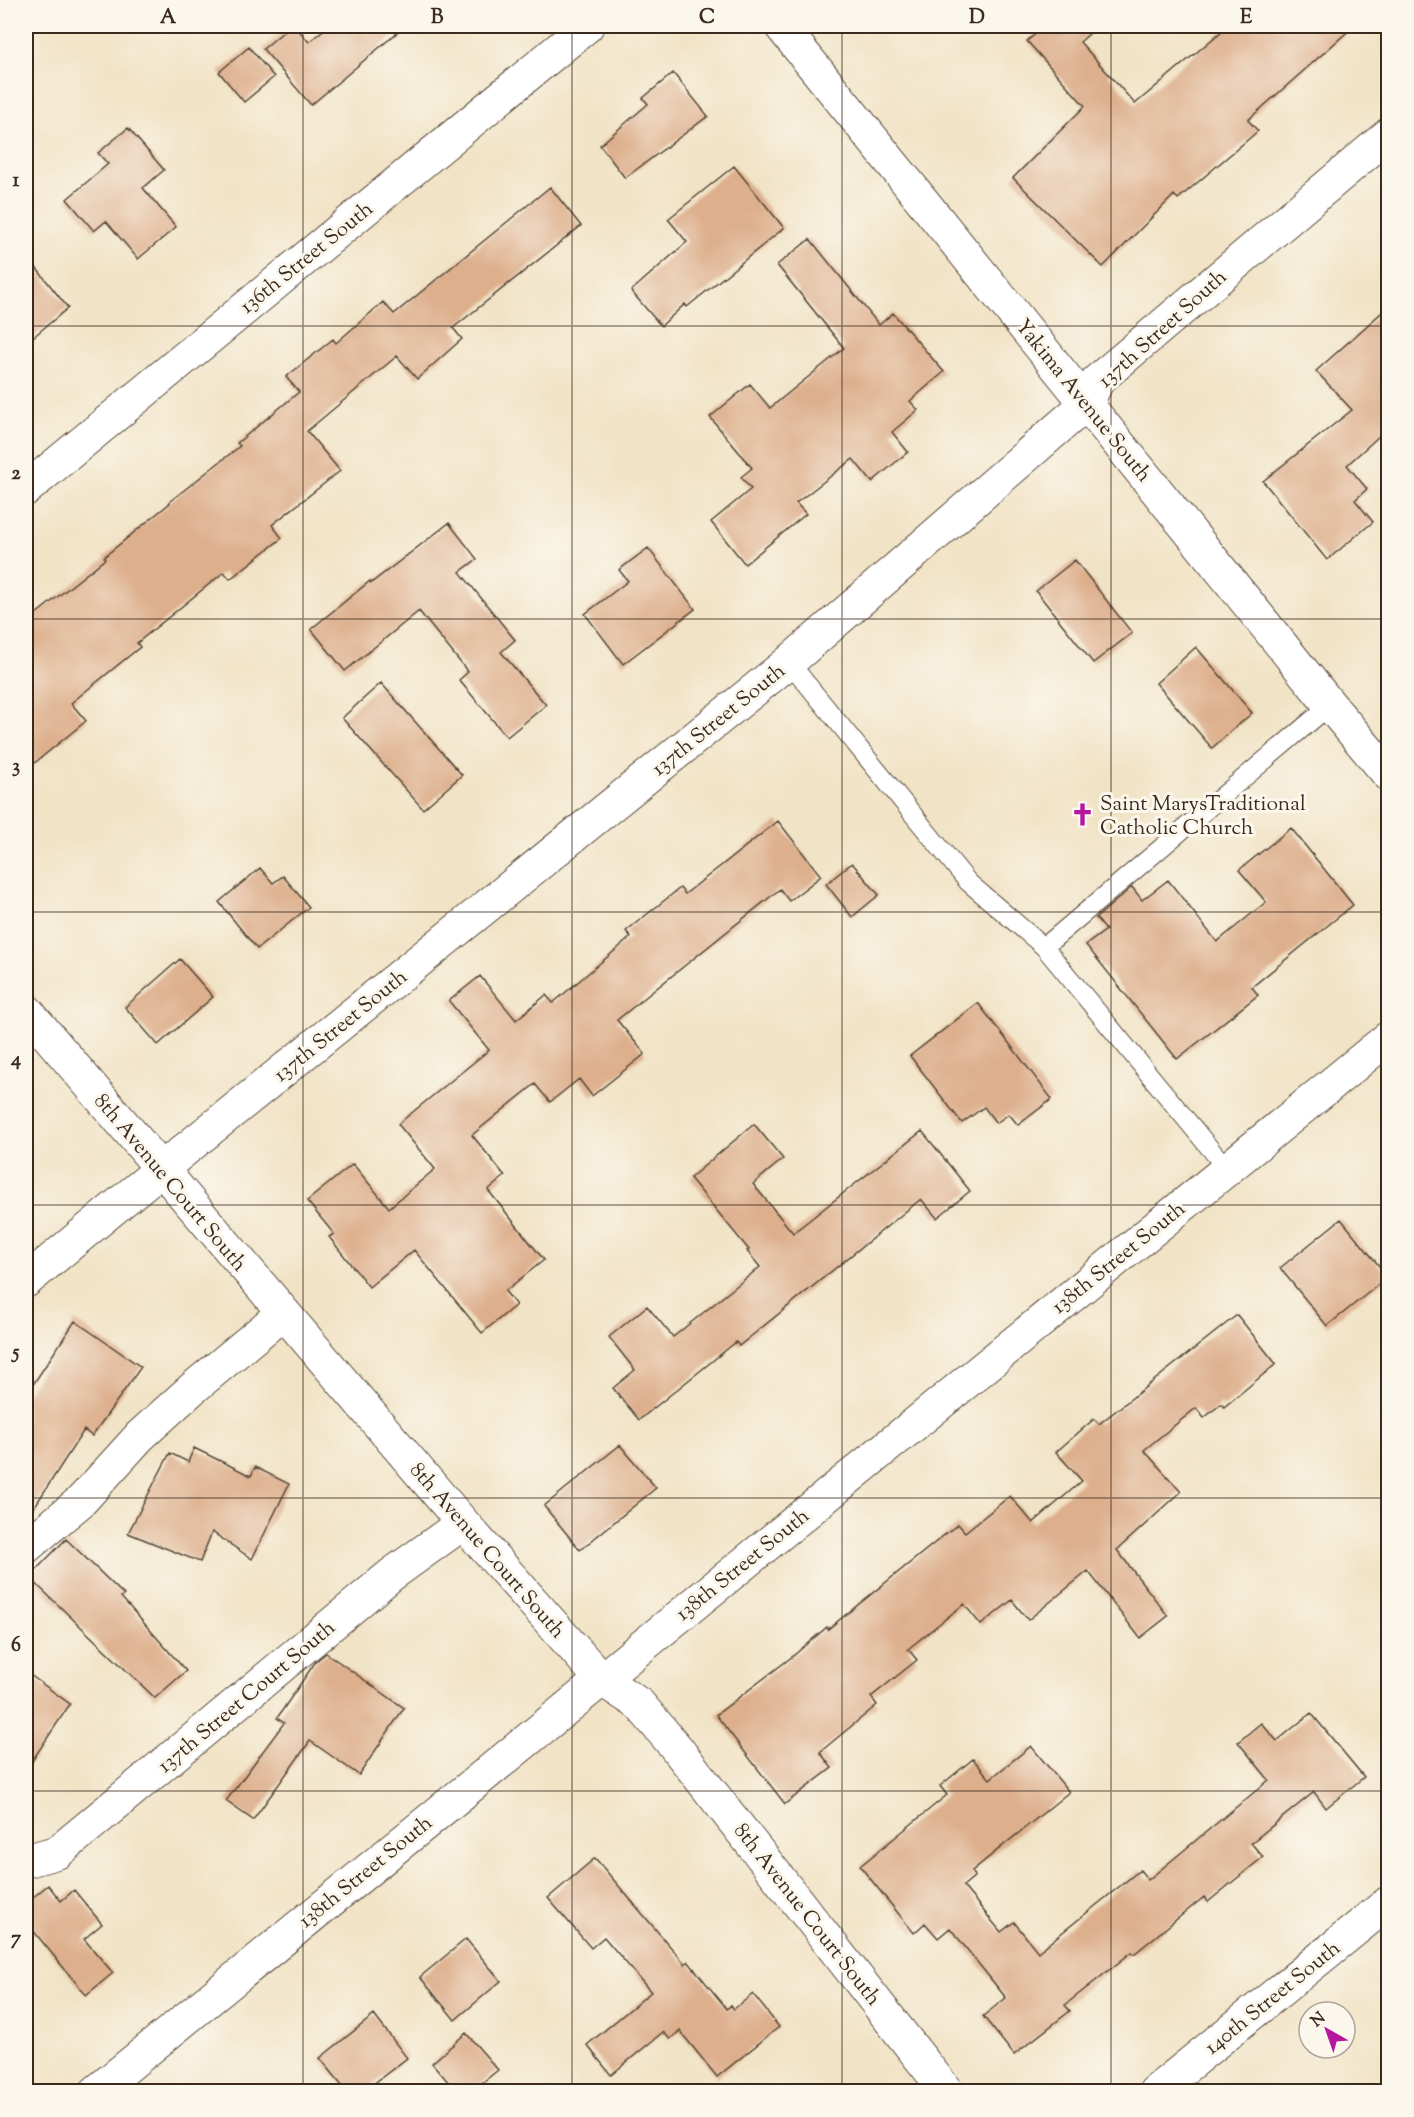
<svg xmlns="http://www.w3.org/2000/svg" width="1414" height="2117" viewBox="0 0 1414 2117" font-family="'Sorts Mill Goudy',serif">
	<rect width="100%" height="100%" fill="#fbf7ec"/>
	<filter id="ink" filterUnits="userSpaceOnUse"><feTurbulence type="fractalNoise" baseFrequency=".0167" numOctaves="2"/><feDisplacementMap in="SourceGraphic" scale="12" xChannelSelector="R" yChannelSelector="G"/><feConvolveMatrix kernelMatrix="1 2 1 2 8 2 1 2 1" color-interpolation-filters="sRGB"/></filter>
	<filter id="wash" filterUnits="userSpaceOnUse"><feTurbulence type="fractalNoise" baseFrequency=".008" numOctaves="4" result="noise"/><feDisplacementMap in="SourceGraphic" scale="24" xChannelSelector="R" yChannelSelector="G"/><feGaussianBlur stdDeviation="1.35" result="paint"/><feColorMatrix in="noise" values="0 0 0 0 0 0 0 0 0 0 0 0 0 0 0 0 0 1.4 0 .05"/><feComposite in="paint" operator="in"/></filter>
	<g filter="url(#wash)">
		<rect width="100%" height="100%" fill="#f1e3c6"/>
		<g id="blocks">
			<!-- building -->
			<path fill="#ddaf8c" d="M290 26H295L309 42 328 26H405L311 105 263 49Z
				M1045 26H1098L1080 42 1135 104 1228 26H1354L1248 120 1258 131 1178 199 1174 195 1103 267 1013 178 1085 106 1027 41Z
				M249 47 274 77 244 102 219 72Z
				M673 73 708 116 625 178 600 145 648 104 643 98Z
				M128 128 164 170 143 188 176 227 138 259 106 221 94 231 67 199 108 164 98 153Z
				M734 166 784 228 687 307 685 304 661 326 631 291 687 242 668 219Z
				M550 187 581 226 453 328 462 339 417 379 397 356 307 431 340 471 272 525 282 538 230 579 224 572 137 643 140 647 71 703 86 721 26 770V622L105 559 104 557 170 503 169 502 240 446 237 443 299 392 286 377 333 339 336 343 383 302 394 314Z
				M810 239 879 325 893 313 944 372 910 401 918 410 892 432 908 452 872 482 853 459 796 503 806 514 745 564 711 522 751 489 741 477 752 468 710 417 750 384 770 408 844 348 777 265Z
				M26 255 68 308 26 343Z
				M1389 306V427L1347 465 1367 489 1355 500 1373 522 1327 560 1263 481 1352 410 1316 371Z
				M449 523 477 559 460 572 515 640 501 652 546 705 507 737 459 680 468 672 419 611 345 671 311 629 370 581 371 583Z
				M648 548 695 609 623 664 585 614 628 581 619 570Z
				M1075 560 1132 633 1093 663 1036 591Z
				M1196 647 1252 713 1212 748 1156 683Z
				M381 683 462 775 423 809 342 718Z
				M778 821 821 876 789 901 780 889 617 1020 645 1054 592 1096 579 1079 550 1102 535 1084 472 1135 505 1176 488 1190 544 1260 505 1291 516 1305 482 1333 414 1250 369 1287 329 1237 334 1234 307 1201 353 1164 389 1208 435 1169 398 1124 489 1050 449 1001 480 976 516 1020 546 995 553 1003 631 937 626 931 680 888 685 894Z
				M1291 828 1353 905 1252 987 1258 995 1177 1059 1086 945 1106 930 1096 918 1132 887 1142 900 1168 880 1217 942 1266 902 1239 870Z
				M852 863 879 895 852 917 826 884Z
				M260 868 273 883 283 876 309 907 257 949 219 902Z
				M180 959 213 997 158 1045 125 1007Z
				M978 1003 1052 1099 1018 1125 1009 1114 996 1123 984 1107 962 1123 910 1056Z
				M754 1124 783 1159 753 1184 793 1233 922 1131 970 1191 937 1218 921 1199 739 1346 736 1342 639 1420 613 1388 635 1370 609 1337 647 1306 673 1337 760 1267 747 1251 749 1250 690 1178Z
				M1341 1219 1388 1277 1327 1326 1280 1268Z
				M1237 1315 1276 1364 1224 1407 1221 1404 1204 1418 1196 1408 1144 1450 1181 1492 1117 1550 1168 1616 1140 1638 1088 1571 1028 1620 1012 1600 981 1625 964 1604 908 1649 917 1660 871 1697 877 1705 820 1752 832 1768 785 1804 716 1715 793 1656 827 1627 828 1629 958 1524 965 1532 1010 1496 1033 1523 1082 1481 1056 1452 1094 1419 1099 1424Z
				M75 1321 141 1367 92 1436 84 1430 26 1520V1395Z
				M620 1445 656 1488 580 1550 544 1506Z
				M194 1448 251 1476 255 1467 289 1484 252 1559 212 1532 200 1562 128 1533 170 1453 188 1462Z
				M66 1539 124 1595 121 1597 186 1671 155 1698 29 1577Z
				M326 1653 404 1708 359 1775 310 1741 253 1820 226 1801 284 1723 277 1718 316 1661Z
				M26 1672 70 1704 26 1770Z
				M1311 1713 1364 1777 1326 1808 1314 1792 1251 1843 1263 1857 1208 1902 1204 1897 1134 1954 1132 1952 1065 2005 1070 2011 1014 2055 983 2016 1006 1998 950 1928 938 1938 925 1923 914 1933 860 1866 947 1795 940 1786 973 1759 990 1779 1031 1746 1069 1792 972 1871 975 1876 963 1886 1001 1932 1014 1922 1038 1952 1140 1870 1148 1880 1269 1780 1238 1742 1261 1723 1277 1741Z
				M595 1858 685 1964 688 1961 727 2009 731 2005 734 2009 753 1994 779 2027 717 2077 680 2031 670 2039 663 2032 611 2075 587 2045 651 1992 604 1937 591 1948 548 1898Z
				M48 1885 61 1901 74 1890 102 1924 84 1939 113 1973 86 1995 26 1922V1903Z
				M466 1939 501 1981 455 2020 420 1977Z
				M374 2015 407 2058 364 2091H347L320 2058Z
				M466 2033 498 2070 472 2091H456L432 2063Z"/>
		</g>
	</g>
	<g filter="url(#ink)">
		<use href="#blocks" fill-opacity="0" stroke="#564637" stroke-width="1.5"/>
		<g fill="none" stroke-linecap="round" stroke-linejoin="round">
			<defs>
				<path id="service" d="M789 662 968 882 1044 947 1227 1169
					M1044 947 1330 705"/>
				<path id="minor" d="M781 26 1330 705 1388 774
					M26 489 587 26
					M26 1010 463 1523 601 1679 639 1704 674 1745 947 2092
					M26 1281 160 1170 789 662 1087 403 1098 380 1388 135
					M26 1547 81 1501 140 1436 192 1389 283 1313
					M26 1861 58 1852 391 1575 463 1523
					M1155 2092 1388 1903"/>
				<path id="tertiary" d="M96 2092 1388 1038"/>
			</defs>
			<!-- service casing -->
			<use href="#service" stroke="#564637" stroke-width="20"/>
			<!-- minor casing -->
			<use href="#minor" stroke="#564637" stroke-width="35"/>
			<!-- tertiary casing -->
			<use href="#tertiary" stroke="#564637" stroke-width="35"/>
			<!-- service -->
			<use href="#service" stroke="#fff" stroke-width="18"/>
			<!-- minor -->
			<use href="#minor" stroke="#fff" stroke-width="33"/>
			<!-- tertiary -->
			<use href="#tertiary" stroke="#fff" stroke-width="33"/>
		</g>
	</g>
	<!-- grid -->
	<path fill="none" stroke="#3b2a1e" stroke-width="1.5" stroke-opacity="0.55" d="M303 26V2092M572 26V2092M842 26V2092M1111 26V2092M26 326H1388M26 619H1388M26 912H1388M26 1205H1388M26 1498H1388M26 1791H1388"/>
	<!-- icons -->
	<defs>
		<symbol id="church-bare" viewBox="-9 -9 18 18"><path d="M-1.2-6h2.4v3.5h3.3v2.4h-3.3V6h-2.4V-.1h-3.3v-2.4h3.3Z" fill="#b5179e" stroke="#fbf7ec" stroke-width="2.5" paint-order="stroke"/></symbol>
	</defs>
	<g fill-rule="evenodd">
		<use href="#church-bare" x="1066" y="798" width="33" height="33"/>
	</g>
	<g text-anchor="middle" stroke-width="6" stroke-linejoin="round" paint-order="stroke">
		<!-- street labels -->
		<g font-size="21" fill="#3b2a1e" stroke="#fbf7ec">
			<text transform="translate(306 257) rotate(-39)" y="7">136th Street South</text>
			<text transform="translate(1162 328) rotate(-42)" y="7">137th Street South</text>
			<text transform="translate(1084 400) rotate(51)" y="7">Yakima Avenue South</text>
			<text transform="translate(718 719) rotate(-39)" y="7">137th Street South</text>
			<text transform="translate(340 1025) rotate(-39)" y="7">137th Street South</text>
			<text transform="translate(171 1182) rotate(50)" y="7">8th Avenue Court South</text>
			<text transform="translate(1118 1257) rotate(-39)" y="7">138th Street South</text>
			<text transform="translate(488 1550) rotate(49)" y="7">8th Avenue Court South</text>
			<text transform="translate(742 1564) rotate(-39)" y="7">138th Street South</text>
			<text transform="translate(246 1696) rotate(-40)" y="7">137th Street Court South</text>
			<text transform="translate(365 1871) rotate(-39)" y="7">138th Street South</text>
			<text transform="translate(808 1914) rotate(52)" y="7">8th Avenue Court South</text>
			<text transform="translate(1272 1997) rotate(-39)" y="7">140th Street South</text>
		</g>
		<!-- poi labels -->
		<g font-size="21" fill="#3b2a1e" stroke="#fbf7ec" text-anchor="start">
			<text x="1100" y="810">Saint MarysTraditional<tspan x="1100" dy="24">Catholic Church</tspan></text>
		</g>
	</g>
	<!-- margin -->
	<rect width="1414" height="2117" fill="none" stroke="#fbf7ec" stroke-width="66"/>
	<!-- north arrow -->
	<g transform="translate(1327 2030) rotate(320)"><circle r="28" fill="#fbf7ec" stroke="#aea59a" stroke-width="1.5"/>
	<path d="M0-4.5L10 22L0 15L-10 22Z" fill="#b5179e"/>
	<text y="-9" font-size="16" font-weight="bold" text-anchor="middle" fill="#3b2a1e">N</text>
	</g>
	<rect x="33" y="33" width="1348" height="2051" fill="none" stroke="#3b2a1e" stroke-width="2"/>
	<g font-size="20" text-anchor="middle" font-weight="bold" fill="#3b2a1e">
		<text x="168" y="23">A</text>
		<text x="437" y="23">B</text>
		<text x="707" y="23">C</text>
		<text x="977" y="23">D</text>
		<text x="1246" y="23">E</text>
		<text x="16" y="186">1</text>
		<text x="16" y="479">2</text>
		<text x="16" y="772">3</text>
		<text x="16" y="1065">4</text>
		<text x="16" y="1358">5</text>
		<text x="16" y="1651">6</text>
		<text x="16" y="1944">7</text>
	</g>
</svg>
